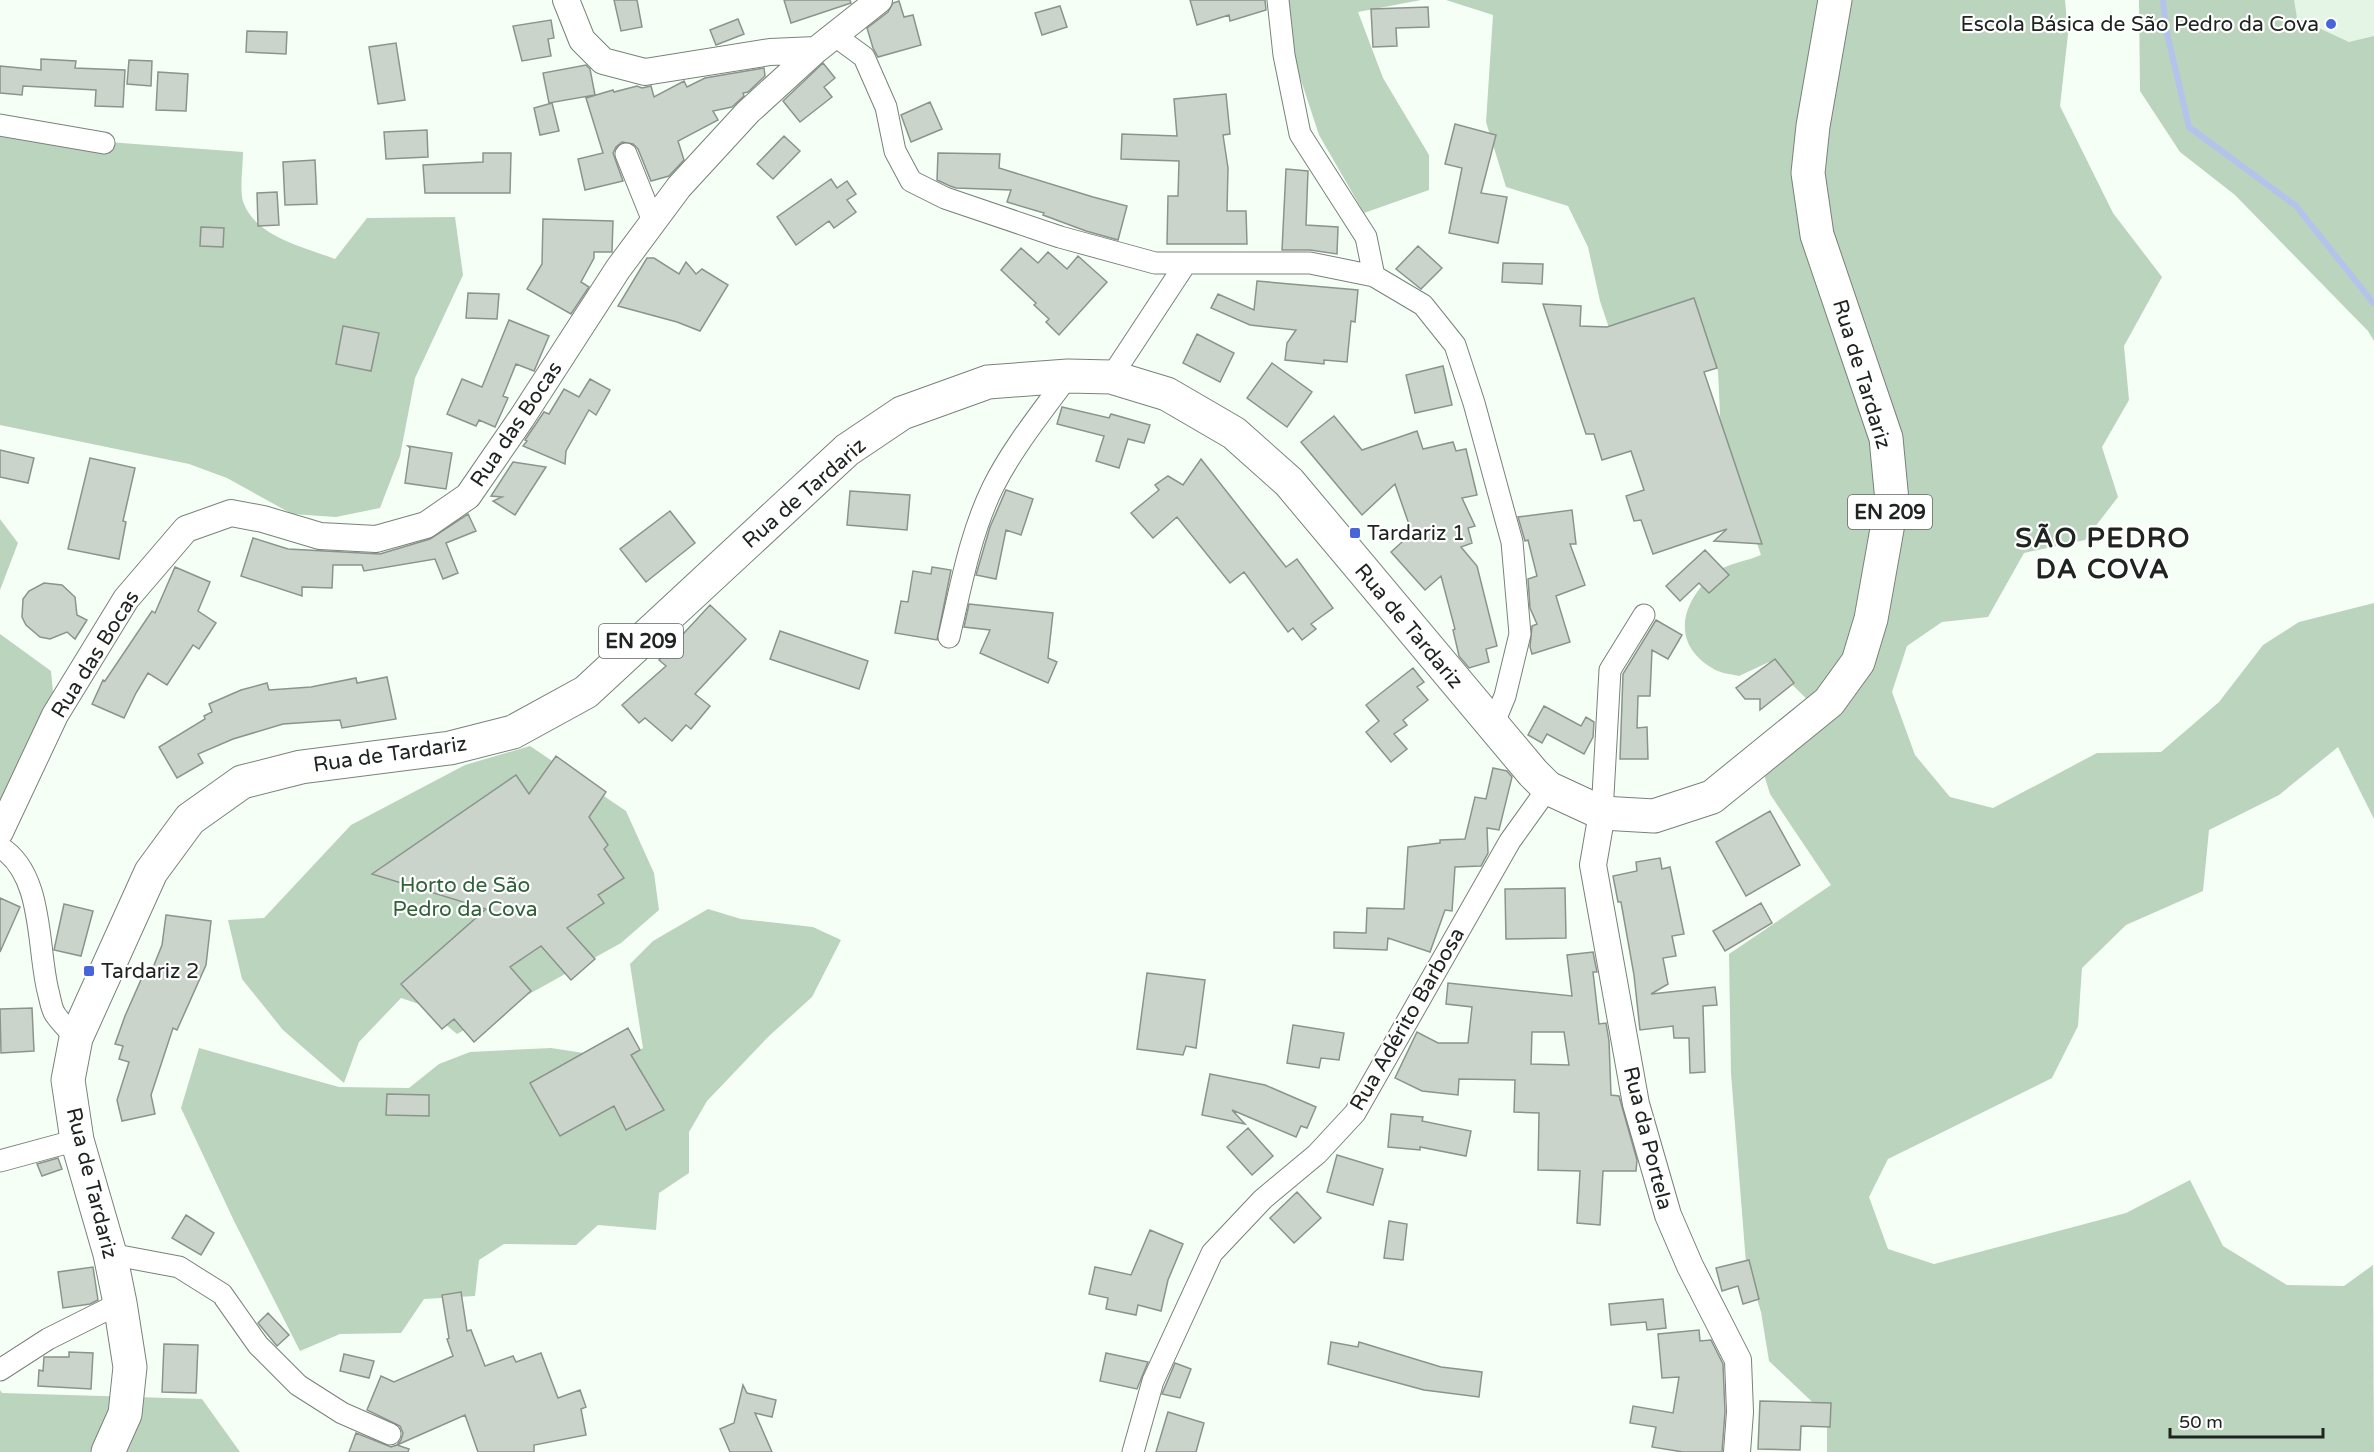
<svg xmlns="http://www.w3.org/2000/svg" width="2374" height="1452" viewBox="0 0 2374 1452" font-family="'Varela Round',sans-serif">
	<rect width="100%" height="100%" fill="#f5fff6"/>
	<!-- built -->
	<path fill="#e4f4e5" d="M2281 0H2374V48L2298 67Z"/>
	<!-- green -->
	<path fill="#bbd4bd" d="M1284 0H1421L1358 12 1383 78 1429 155V190L1364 213 1319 135 1296 65Z
		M1446 0H2065L2068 34 2060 106 2113 213 2162 277 2124 346 2129 400 2102 447 2118 497 2085 540 2024 553 1988 617 1942 622 1907 646 1892 692 1915 755 1950 797 1993 808 2097 753 2161 752 2219 702 2263 645 2299 622 2374 603V819L2338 747 2279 795 2209 830 2203 891 2126 925 2082 968 2078 1026 2052 1078 1888 1159 1869 1197 1888 1249 1934 1264 2126 1213 2190 1180 2223 1246 2287 1285 2344 1286 2373 1265 2374 1452H1827V1416L1769 1361 1761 1312 1746 1263 1731 1074 1729 954 1831 885 1770 794 1763 771 1821 713 1769 662 1739 676C1730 674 1719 673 1712 668 1668 642 1683 597 1718 571 1729 563 1748 561 1761 555L1721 436 1718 371 1693 302 1610 331 1600 301 1588 247 1568 206 1506 187 1486 122 1493 15Z
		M2139 0H2294L2297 18 2349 42 2374 36V341L2368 331 2235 195 2180 152 2140 91Z
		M0 134 243 152C243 166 239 193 244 204 257 237 304 247 335 259L367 218 455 217 463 275 415 378 400 456 380 508 336 517 292 514 227 478 189 464 0 425Z
		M0 519 18 543 0 590Z
		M0 634 51 671 56 723 0 829Z
		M530 746 626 811 654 873 659 910 621 943 457 1034 422 1005 401 998 359 1042 344 1083 283 1030 242 979 228 920 264 918 351 825 465 765Z
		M708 909 741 919 813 927 841 940 812 997 768 1037 707 1101 689 1132V1173L659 1193 656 1230 598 1225 576 1245 504 1244 479 1260 475 1296 424 1299 401 1333 340 1334 300 1351 234 1221 181 1108 199 1048 339 1087 409 1088 439 1064 470 1052 551 1048 623 1059 643 1048 630 964 653 941Z
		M0 1390 2 1393 202 1399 240 1452H0Z"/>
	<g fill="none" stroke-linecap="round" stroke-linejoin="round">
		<!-- stream -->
		<path stroke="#b4c3eb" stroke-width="6" d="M2163 0 2166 29 2189 127 2296 206 2374 304"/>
	</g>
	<!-- building -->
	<path fill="#cbd4cb" stroke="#8b948c" stroke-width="1.5" fill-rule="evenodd" d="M614 0H637L642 27 621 31Z
		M784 0H850L851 3 791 23Z
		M1190 0H1265L1266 10 1230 21 1229 15 1197 25Z
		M899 1 904 17 913 15 921 45 878 57 873 48 867 28 888 12 893 3Z
		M1060 6 1067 27 1042 35 1035 13Z
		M1428 7 1429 27 1396 28 1397 46 1373 47 1371 9Z
		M738 19 744 34 716 45 710 30Z
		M551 20 554 38 548 39 551 56 522 61 513 26Z
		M247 31 287 32 286 54 246 52Z
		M396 43 405 100 378 104 369 47Z
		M41 59 76 61 75 68 125 70 123 107 95 106 96 90 23 86 22 95 0 93V66L41 70Z
		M129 60 152 61 151 86 127 84Z
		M823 63 835 78 824 87 832 97 800 122 783 101Z
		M586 65 590 69 595 95 549 103 543 73Z
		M764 68 765 76 748 92 743 93 744 96 732 107 713 111 718 120 678 141 684 160 669 176 651 181 638 149 633 144 622 142 616 147 613 153 623 181 585 190 578 159 603 153 586 98 613 90 614 92 637 86 642 88 651 86 654 97 684 81 687 87 705 78Z
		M158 72 188 74 186 111 156 110Z
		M1226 94 1230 134 1223 135 1228 168 1227 211H1246L1247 244H1167L1168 196H1178L1179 161 1121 159 1122 134 1177 136 1174 99Z
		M930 102 942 129 911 142 901 115Z
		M552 103 559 131 540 135 534 108Z
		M1455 124 1496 135 1481 193 1507 197 1498 243 1449 233 1462 168 1445 164Z
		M427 130 428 157 386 159 384 132Z
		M784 136 800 151 773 179 757 164Z
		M483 153H511L510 193H425L423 165 483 162Z
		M938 153 1000 154 999 168 1093 197 1127 206 1118 240 1086 231 1043 215 1044 213 1007 202 1011 190 956 188 950 186 937 180Z
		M315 160 317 204 285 205 283 162Z
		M1286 169 1308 171 1306 225 1338 227 1337 254 1310 250H1282Z
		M831 179 837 188 847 181 856 194 847 200 856 212 834 228 829 221 796 245 777 217Z
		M277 192 279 225 258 226 257 193Z
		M543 219 613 221 612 252H594V258L581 282 589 287 571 314 527 289 542 264Z
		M201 227 224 228 223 247 200 246Z
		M1418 246 1442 268 1421 289 1396 269Z
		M1021 248 1038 263 1048 252 1067 269 1078 256 1107 282 1059 335 1046 322 1049 319 1034 305 1036 303 1001 270Z
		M647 258H654L679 274 686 262 696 274 702 269 728 285 700 331 677 322 618 306Z
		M1503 263 1543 264 1542 284 1502 282Z
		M1257 281 1358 290 1355 322 1351 321 1347 362 1324 360V364L1285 360 1287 343 1296 330 1250 325 1211 308 1218 294 1254 310Z
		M468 293 499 294 497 319 466 318Z
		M1694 298 1717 368 1704 372 1762 544 1714 541 1727 529 1653 554 1641 520 1634 521 1626 496 1644 490 1631 451 1602 460 1594 434H1586L1543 304 1581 306 1580 326 1607 327Z
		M509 320 549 336 534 371 516 364 503 396 508 398 495 427 479 420 476 426 447 414 462 379 482 387Z
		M343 326 379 333 371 371 336 364Z
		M1197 334 1234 353 1220 382 1183 363Z
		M1272 363 1312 392 1287 427 1247 398Z
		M1443 366 1452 405 1415 413 1406 375Z
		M590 379 610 390 596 415 589 410 566 451 565 464 523 446 527 441 525 440 544 412 549 414 564 389 579 397Z
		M1062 407 1109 418 1111 414 1150 425 1144 443 1128 439 1119 468 1096 461 1104 436 1057 424Z
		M1334 416 1362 450 1417 431 1423 449 1453 442 1456 451 1466 449 1477 495 1462 498 1475 526 1468 528 1472 543 1461 547 1477 566 1497 646 1486 649 1489 662 1469 668 1459 656 1453 630 1455 629 1441 576 1425 590 1391 552 1412 533 1395 484 1362 515 1301 442Z
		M408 446 452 453 446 489 405 483 410 448Z
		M0 450 34 458 28 483 0 477Z
		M90 458 135 468 123 521 126 522 119 559 68 549Z
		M1201 459 1286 567 1297 559 1333 608 1311 624 1316 629 1302 640 1293 628 1288 632 1244 572 1230 583 1177 517 1153 538 1131 513 1159 490 1155 485 1168 476 1183 485Z
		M513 462 546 467 515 515 493 501 502 497 491 496Z
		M1006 490 1033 499 1021 535 1006 530 996 579 976 575 990 527Z
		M850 491 910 495 907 530 847 525Z
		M1572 510 1576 544H1570L1585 585 1556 596 1570 642 1532 654 1530 647 1532 626 1537 624 1530 608 1528 579 1537 576 1528 540 1525 541 1518 517Z
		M670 511 695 543 646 582 620 549Z
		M468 514 476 531 446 543 458 573 443 579 435 559 364 571 362 565H333L332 588 302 587V596L241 576 253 538 288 549 380 554 430 539Z
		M1705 550 1729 575 1709 593 1699 583 1680 601 1666 586Z
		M175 567 210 582 198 611 216 623 199 649 193 645 167 685 148 673 136 693 124 718 92 704 103 680 105 681 152 611 155 613Z
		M932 567 951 570 937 640 895 633 901 601 908 602 913 571 931 574Z
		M44 583 62 585 75 597 77 615 87 620 75 639 67 632 50 639 40 637 26 625 22 617 23 599 29 591Z
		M969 604 1053 613 1048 658 1057 662 1048 683 980 653 990 630 964 627Z
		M710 605 746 639 695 694 710 706 691 729 686 725 672 741 645 718 639 723 622 705 666 666 659 660Z
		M1656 620 1682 635 1668 659 1652 650 1650 696H1638L1637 728 1647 727 1648 759H1620L1623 674Z
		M780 631 868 661 859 689 770 659Z
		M1775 659 1794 683 1760 710V699H1745L1736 688Z
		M1413 668 1424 682 1417 687 1428 700 1403 720 1407 725 1394 734 1407 749 1391 762 1366 732 1379 721 1366 705Z
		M387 677 396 719 342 728 340 720 283 724 233 739 198 754 203 763 177 778 159 747 205 719 204 716 212 712 209 704 241 690 267 683 269 690 311 687 356 678 357 683Z
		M1544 706 1581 726 1586 717 1594 722 1593 737 1584 754 1547 734 1542 743 1528 735Z
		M556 756 606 792 589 817 608 845 604 849 624 878 598 895 604 903 567 928 595 959 571 980 541 946 510 967 531 991 474 1042 454 1019 442 1029 401 984 486 909 372 874 516 775 529 794Z
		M1493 768 1507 771 1512 777 1499 830 1487 828 1488 853 1481 866 1455 867 1452 911 1445 910 1430 952 1388 938 1387 950 1334 948V932L1366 933 1367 908 1404 909 1408 847 1440 843V840L1465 839 1475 797 1486 799Z
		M1770 811 1800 865 1746 896 1716 842Z
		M1660 858 1662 869 1670 867 1684 934 1672 936 1676 956 1663 958 1668 984 1651 994 1715 987 1717 1005 1703 1006 1705 1072 1690 1073 1689 1038H1674L1673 1026 1640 1030 1634 975 1621 902H1618L1613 876 1637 871 1636 862Z
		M1565 888 1566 938 1506 939 1505 889Z
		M0 898 20 907 0 952Z
		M1761 903 1772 923 1725 951 1713 931Z
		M64 904 93 911 81 956 54 950Z
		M166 915 211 921 206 965 177 1030 173 1028 151 1095 155 1114 122 1121 117 1100 129 1062 119 1059 123 1046 115 1044 125 1016 144 973 150 975 162 945Z
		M1593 952 1597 972H1593L1599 1024 1606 1023 1609 1041 1611 1095 1619 1096 1637 1160 1636 1171H1603L1600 1225 1577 1223 1580 1171 1538 1170 1539 1113 1514 1112 1515 1080 1459 1079 1458 1095 1422 1091 1395 1078 1417 1032 1438 1043H1468L1472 1007 1446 1004 1448 983 1572 996 1567 955ZM1532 1032H1564L1569 1065 1531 1064Z
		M1147 973 1205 980 1196 1048 1186 1046 1183 1055 1137 1049Z
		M32 1008 34 1051 1 1053 0 1009Z
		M1293 1025 1344 1033 1339 1060 1321 1058 1319 1068 1287 1063Z
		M628 1028 640 1050 631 1055 664 1110 626 1130 614 1106 560 1136 530 1083Z
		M1210 1074 1265 1085 1316 1107 1307 1128 1301 1126 1296 1137 1232 1110 1245 1124 1202 1115Z
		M387 1094 429 1095V1116L386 1115Z
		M1391 1114 1423 1117 1422 1121 1471 1131 1466 1156 1420 1147V1150L1388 1147Z
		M1248 1128 1273 1156 1252 1175 1227 1147Z
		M1337 1155 1383 1169 1373 1205 1327 1192Z
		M58 1158 62 1169 42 1176 37 1164Z
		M1297 1192 1321 1218 1294 1243 1270 1218Z
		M186 1215 214 1233 201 1255 172 1238Z
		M1389 1221 1407 1224 1403 1260 1384 1258Z
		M1150 1230 1183 1244 1168 1280 1161 1311 1138 1305 1136 1315 1106 1309 1108 1298 1089 1294 1095 1267 1131 1275Z
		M1749 1260 1759 1299 1743 1304 1738 1286 1722 1291 1716 1268Z
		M93 1267 98 1300 90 1304 63 1308 58 1272Z
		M461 1292 467 1331 471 1330 485 1366 513 1356 516 1362 541 1353 558 1398 580 1390 586 1407 581 1409 586 1435 534 1445V1452H478L465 1415 397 1445 409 1449 408 1452H349L356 1433 391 1447 397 1445 401 1440 403 1433 400 1426 367 1410 381 1376 394 1382 453 1356 447 1339 449 1338 442 1295Z
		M1663 1299 1666 1328 1647 1330 1646 1322 1611 1325 1609 1304Z
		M268 1313 289 1335 277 1346 258 1323Z
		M1699 1330 1700 1341 1711 1340 1723 1364 1725 1412 1722 1452H1683L1652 1447 1656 1427 1630 1423 1633 1406 1673 1413 1679 1377 1662 1378 1658 1334Z
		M1331 1342 1358 1347 1359 1342 1441 1367 1482 1372 1479 1397 1424 1390 1328 1364Z
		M164 1344 198 1345 196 1393 162 1392Z
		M69 1352 93 1353 91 1389 38 1386 39 1370 43 1371 44 1357H69Z
		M1106 1353 1148 1362 1137 1389 1100 1381Z
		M344 1354 374 1361 369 1378 340 1371Z
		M1175 1363 1191 1369 1180 1398 1162 1394Z
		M743 1385 747 1393 776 1400 772 1417 755 1413 772 1452H730L720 1429 734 1423Z
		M1760 1401 1831 1403 1830 1427 1801 1426 1800 1450 1758 1449Z
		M1168 1412 1204 1423 1196 1452H1156Z"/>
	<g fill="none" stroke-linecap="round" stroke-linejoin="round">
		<defs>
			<path id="minor" d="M1278 0 1284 55 1300 134 1366 237 1374 276
				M834 35 864 57 886 107 895 151 911 181 945 198 1060 237 1155 263H1310L1374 276 1423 305 1455 345 1474 403 1512 542 1520 634 1505 696 1493 725
				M0 125 104 143
				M626 154 653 221
				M1111 377 1186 263
				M949 637C961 586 970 534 993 487 1013 447 1042 412 1068 376
				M1602 813 1610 670 1644 615
				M0 847C44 874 37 947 48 991 50 998 51 1008 55 1014 60 1022 69 1030 76 1038
				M0 1161 77 1140
				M110 1254 179 1267 222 1294 258 1345 298 1385 342 1413 390 1434
				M0 1370 48 1339 120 1303
				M1133 1452 1153 1381 1212 1253 1263 1199 1317 1154 1355 1113 1510 841 1548 788"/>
			<path id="tertiary" d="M566 0 582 40 603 61 645 72 770 52 816 50
				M1602 813 1593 865 1636 1104 1668 1215 1690 1266 1738 1360 1740 1412 1737 1452
				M0 832 55 715 126 599 186 529 231 513 263 519 320 536 376 539 426 525 468 496 521 419 618 269 679 187 748 112 816 50 879 0"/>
			<path id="primary" d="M108 1452 125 1414 130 1367 120 1303 110 1254 77 1140 68 1080 76 1038 151 872 190 819 242 782 301 767 450 748 513 732 586 692 847 450 902 413 988 382 1068 376 1111 377 1167 394 1234 433 1289 482 1533 773 1548 788 1602 813 1654 816 1712 797 1829 702 1858 662 1871 619 1892 501 1886 438 1817 235 1808 173 1813 126 1835 0"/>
		</defs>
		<!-- minor casing -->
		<use href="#minor" stroke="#79827a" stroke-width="23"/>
		<!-- tertiary casing -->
		<use href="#tertiary" stroke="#79827a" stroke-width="28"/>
		<!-- primary casing -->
		<use href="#primary" stroke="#79827a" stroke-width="35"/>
		<!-- minor -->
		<use href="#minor" stroke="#fff" stroke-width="21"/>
		<!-- tertiary -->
		<use href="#tertiary" stroke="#fff" stroke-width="26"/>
		<!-- primary -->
		<use href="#primary" stroke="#fff" stroke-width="33"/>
	</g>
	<!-- markers -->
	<g fill="#4765d9" stroke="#fff" stroke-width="2">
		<circle cx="2331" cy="24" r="6"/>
		<rect x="1349" y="527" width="12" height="12" rx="3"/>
		<rect x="83" y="965" width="12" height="12" rx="3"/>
	</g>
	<g text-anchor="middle" stroke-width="4.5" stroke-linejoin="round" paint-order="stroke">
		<!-- shield labels -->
		<g fill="#fff" stroke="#636664" stroke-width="1.5">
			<rect x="1848" y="495" width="84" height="34" rx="4.5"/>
			<rect x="599" y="624" width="84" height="34" rx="4.5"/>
		</g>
		<g font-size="20" font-weight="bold" fill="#202421">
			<text x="1890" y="519">EN 209</text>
			<text x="641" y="648">EN 209</text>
		</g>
		<!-- poi labels -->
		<g font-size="21" fill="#202421" stroke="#fff" text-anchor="start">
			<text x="2319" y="31" text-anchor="end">Escola Básica de São Pedro da Cova</text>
			<text x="1367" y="540">Tardariz 1</text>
			<text x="101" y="978">Tardariz 2</text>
		</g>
		<!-- street labels -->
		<g font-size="21" fill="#202421" stroke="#fff">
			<text transform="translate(1862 374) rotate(73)" y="7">Rua de Tardariz</text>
			<text transform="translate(516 424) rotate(-56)" y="7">Rua das Bocas</text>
			<text transform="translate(804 493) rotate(-41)" y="7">Rua de Tardariz</text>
			<text transform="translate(1409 626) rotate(50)" y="7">Rua de Tardariz</text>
			<text transform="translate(95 654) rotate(-58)" y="7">Rua das Bocas</text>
			<text transform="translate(390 754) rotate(-8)" y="7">Rua de Tardariz</text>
			<text transform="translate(1407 1019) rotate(-60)" y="7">Rua Adérito Barbosa</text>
			<text transform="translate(1648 1138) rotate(76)" y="7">Rua da Portela</text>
			<text transform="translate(92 1183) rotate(76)" y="7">Rua de Tardariz</text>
		</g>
		<!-- park labels -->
		<g font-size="21" fill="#2f6237" stroke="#fff">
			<text x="465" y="892">Horto de São<tspan x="465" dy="24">Pedro da Cova</tspan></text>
		</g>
		<!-- district labels -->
		<g font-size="27" font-weight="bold" letter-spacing="1.5" fill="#202421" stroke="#fff">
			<text x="2103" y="547">SÃO PEDRO<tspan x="2103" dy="31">DA COVA</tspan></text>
		</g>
	</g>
	<!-- scale -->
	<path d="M2170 1428v9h153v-9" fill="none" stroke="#202421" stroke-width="3"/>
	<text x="2179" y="1428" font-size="18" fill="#202421" stroke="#ffffff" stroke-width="4.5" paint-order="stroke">50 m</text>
</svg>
